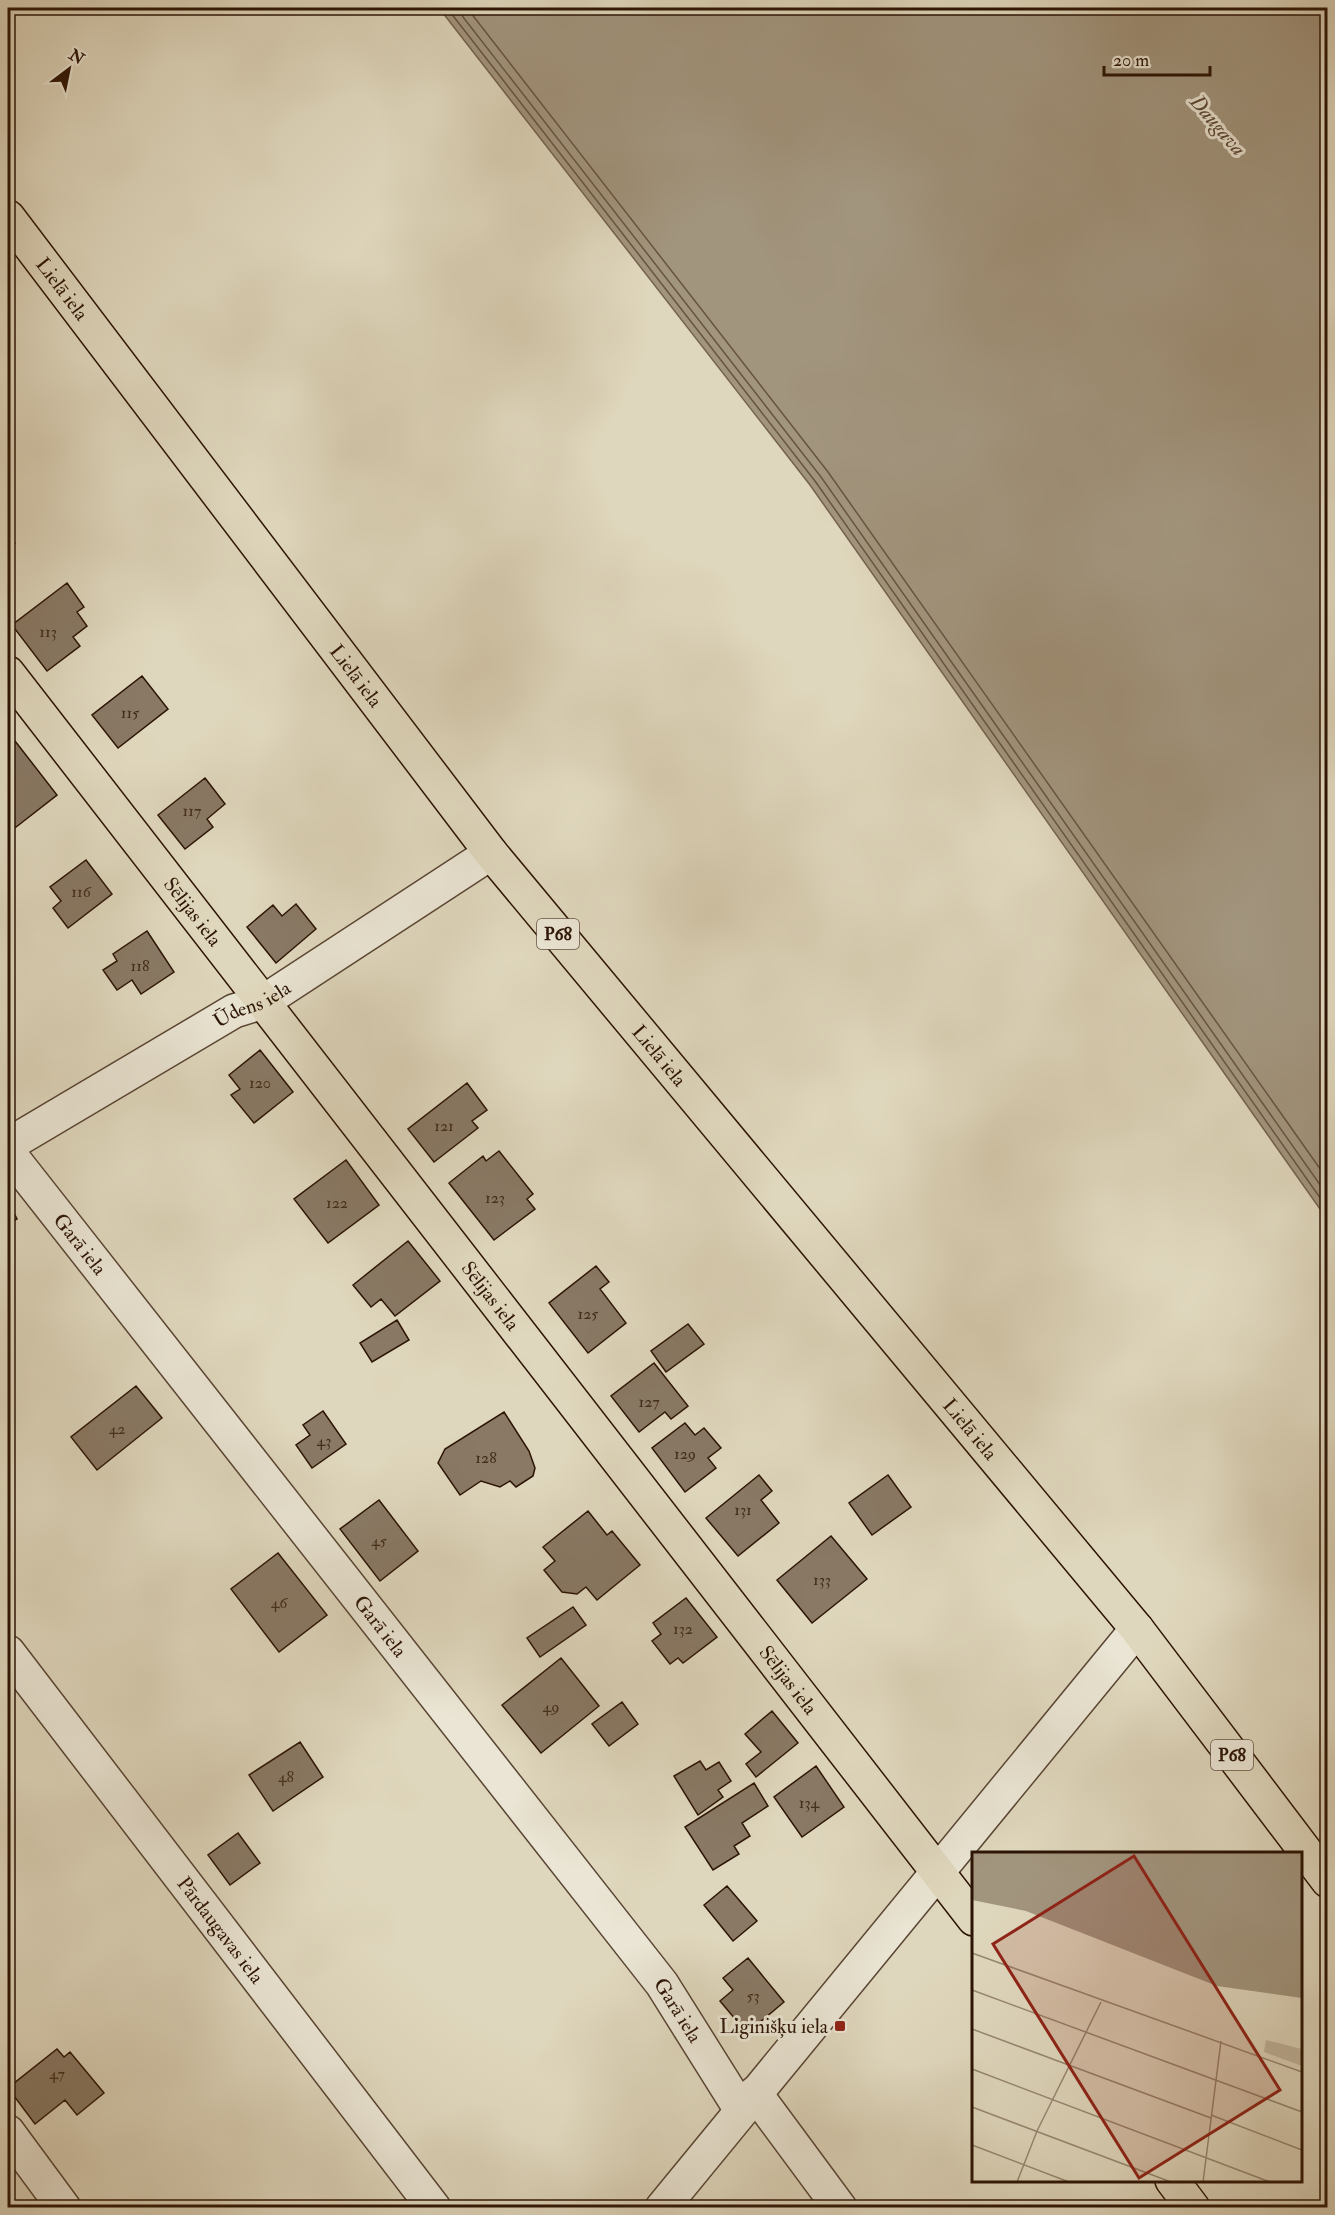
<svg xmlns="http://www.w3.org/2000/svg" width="1335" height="2215" viewBox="0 0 1335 2215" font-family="'IM FELL Double Pica',serif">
	<rect width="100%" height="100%" fill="#dfd7bd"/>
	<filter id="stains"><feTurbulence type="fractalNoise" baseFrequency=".00333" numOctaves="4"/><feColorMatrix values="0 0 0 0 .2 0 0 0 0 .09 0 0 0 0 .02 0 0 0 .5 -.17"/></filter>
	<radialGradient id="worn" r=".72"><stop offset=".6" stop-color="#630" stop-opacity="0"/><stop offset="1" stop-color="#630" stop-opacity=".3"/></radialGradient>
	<!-- water -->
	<path fill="#a2957e" stroke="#73614e" stroke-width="1.5" d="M439 8H1327V1219L810 485Z"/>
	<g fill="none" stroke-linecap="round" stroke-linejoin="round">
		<!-- shore -->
		<path stroke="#675442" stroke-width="1.5" d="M447 8 815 481 1328 1209
			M456 8 821 477 1328 1196
			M467 8 828 472 1328 1180"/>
	</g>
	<!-- building -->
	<path fill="#897965" stroke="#2c1405" stroke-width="1.5" d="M8 534 15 543 8 548Z
		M67 583 84 607 77 612 87 626 73 637 80 646 47 671 12 625Z
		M142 676 168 709 118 748 92 715Z
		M15 741 57 795 11 831 8 826V747Z
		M205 778 225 804 207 819 213 827 185 849 158 815Z
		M86 860 112 894 68 928 53 908 61 901 50 887Z
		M296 904 316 929 276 963 247 927 273 905 282 916Z
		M147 931 174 972 141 994 132 980 117 990 103 970 117 961 113 954Z
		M260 1050 293 1092 254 1123 231 1095 240 1089 229 1075Z
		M467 1083 487 1110 472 1121 478 1128 434 1162 408 1129Z
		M499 1151 533 1194 527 1199 535 1209 494 1240 449 1183 483 1156 486 1161Z
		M346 1160 379 1205 328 1243 294 1199Z
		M8 1201 17 1219 8 1224Z
		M408 1241 440 1281 395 1316 381 1299 371 1307 353 1285Z
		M596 1266 609 1282 600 1289 626 1323 588 1353 549 1303Z
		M397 1320 409 1340 372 1362 360 1343Z
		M688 1324 704 1344 666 1372 651 1351Z
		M654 1363 688 1406 671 1419 665 1412 639 1432 611 1396Z
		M136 1386 162 1418 97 1470 71 1437Z
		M323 1411 346 1444 312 1468 296 1445 310 1435 303 1425Z
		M504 1412 529 1451 535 1468 533 1476 516 1487 510 1481 500 1487 481 1481 460 1495 438 1463 445 1449Z
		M685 1423 695 1435 704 1428 721 1448 708 1458 716 1468 685 1492 652 1448Z
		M759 1475 772 1491 761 1500 779 1523 738 1556 706 1518Z
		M888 1475 911 1507 872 1535 849 1503Z
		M379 1500 418 1551 380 1581 340 1529Z
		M588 1511 607 1535 612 1531 640 1565 597 1600 586 1587 577 1594 562 1592 544 1570 555 1561 543 1547Z
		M831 1536 867 1579 812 1623 777 1580Z
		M278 1553 327 1615 279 1652 231 1589Z
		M686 1598 717 1637 683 1663 678 1658 670 1664 652 1641 661 1634 653 1623Z
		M573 1607 586 1625 540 1657 527 1638Z
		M561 1658 599 1706 541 1753 502 1705Z
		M622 1702 638 1724 609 1746 592 1724Z
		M772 1711 798 1743 756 1777 746 1764 761 1752 745 1734Z
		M300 1742 323 1777 273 1811 249 1775Z
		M700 1761 706 1770 719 1762 731 1781 718 1790 723 1797 698 1815 674 1776Z
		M816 1766 844 1807 802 1837 774 1797Z
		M754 1783 768 1806 742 1823 750 1836 734 1846 739 1854 713 1870 685 1827Z
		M238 1833 260 1863 230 1885 208 1855Z
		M727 1886 757 1921 733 1941 704 1905Z
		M748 1958 784 2002 747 2033 720 2001 733 1990 723 1978Z
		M57 2049 64 2057 70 2052 104 2093 77 2115 65 2100 35 2124 8 2088Z"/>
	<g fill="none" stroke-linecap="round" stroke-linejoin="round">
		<defs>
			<g id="minor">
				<path id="s1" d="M8 1145 234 1011 263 1002 491 853"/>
				<path id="s2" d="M8 1152 662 1984 741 2110"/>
				<path id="s3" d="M8 1652 434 2208"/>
				<path d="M755 2093 840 2208"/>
				<path d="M8 2132 64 2208"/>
				<path d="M662 2208 1137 1629"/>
			</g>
			<g id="primary">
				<path id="s4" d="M8 217 491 853 1137 1629 1328 1881"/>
				<path id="s5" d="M8 673 974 1919"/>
				<path d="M1172 2180 1193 2208"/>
			</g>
		</defs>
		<!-- minor casing -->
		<use href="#minor" stroke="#594533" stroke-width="36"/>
		<!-- primary casing -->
		<use href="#primary" stroke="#2c1405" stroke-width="36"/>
		<!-- minor -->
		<use href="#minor" stroke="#eae5d4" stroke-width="33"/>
		<!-- primary -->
		<use href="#primary" stroke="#dfd7bd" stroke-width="33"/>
	</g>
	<!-- markers -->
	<rect fill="#8f2418" stroke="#eae5d4" stroke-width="2" x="834" y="2020" width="12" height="12" rx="3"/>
	<g text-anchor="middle" stroke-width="6" stroke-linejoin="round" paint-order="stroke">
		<!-- number labels -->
		<g font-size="16" fill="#432d1d">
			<text x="48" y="637">113</text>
			<text x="130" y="718">115</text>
			<text x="192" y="816">117</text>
			<text x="81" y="897">116</text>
			<text x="140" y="971">118</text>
			<text x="260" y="1088">120</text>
			<text x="444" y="1131">121</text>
			<text x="495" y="1203">123</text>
			<text x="337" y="1208">122</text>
			<text x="588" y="1319">125</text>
			<text x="649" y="1407">127</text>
			<text x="117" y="1434">42</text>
			<text x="324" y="1446">43</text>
			<text x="685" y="1459">129</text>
			<text x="486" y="1463">128</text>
			<text x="743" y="1515">131</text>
			<text x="379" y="1546">45</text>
			<text x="822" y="1585">133</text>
			<text x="279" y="1608">46</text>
			<text x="683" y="1634">132</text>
			<text x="551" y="1712">49</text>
			<text x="286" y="1782">48</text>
			<text x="809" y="1808">134</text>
			<text x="753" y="2001">53</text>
			<text x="57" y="2079">47</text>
		</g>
		<!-- shield labels -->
		<g fill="#eae5d4" stroke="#655343" stroke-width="1.5">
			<rect x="537" y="919" width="42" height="30" rx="4.5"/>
			<rect x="1211" y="1740" width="42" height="30" rx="4.5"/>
		</g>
		<g font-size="18" font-weight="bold" fill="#2c1405">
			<text x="558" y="940">P68</text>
			<text x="1232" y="1761">P68</text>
		</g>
		<!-- street labels -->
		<g font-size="20" fill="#2c1405" stroke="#eae5d4">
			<text dy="7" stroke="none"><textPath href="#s4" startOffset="90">Lielā iela</textPath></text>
			<text dy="7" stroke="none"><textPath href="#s4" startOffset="576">Lielā iela</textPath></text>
			<text dy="7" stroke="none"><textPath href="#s5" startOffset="302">Sēlijas iela</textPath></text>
			<text dy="7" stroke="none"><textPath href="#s1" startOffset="282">Ūdens iela</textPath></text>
			<text dy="7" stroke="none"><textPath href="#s4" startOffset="1062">Lielā iela</textPath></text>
			<text dy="7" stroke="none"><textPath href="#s2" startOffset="117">Garā iela</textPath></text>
			<text dy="7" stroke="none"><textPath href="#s5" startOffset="788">Sēlijas iela</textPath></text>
			<text dy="7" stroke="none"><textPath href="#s4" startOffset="1548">Lielā iela</textPath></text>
			<text dy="7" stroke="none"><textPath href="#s2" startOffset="603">Garā iela</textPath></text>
			<text dy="7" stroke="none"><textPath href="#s5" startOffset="1274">Sēlijas iela</textPath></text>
			<text dy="7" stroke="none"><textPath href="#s3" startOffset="350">Pārdaugavas iela</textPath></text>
			<text dy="7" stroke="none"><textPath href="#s2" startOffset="1089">Garā iela</textPath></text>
		</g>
		<!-- poi labels -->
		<g font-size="20" fill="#2c1405" stroke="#eae5d4" text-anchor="end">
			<text x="828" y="2033">Liginišķu iela</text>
		</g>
		<!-- water labels -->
		<g font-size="21" font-style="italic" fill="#5b4835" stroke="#eae5d4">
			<text transform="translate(1218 125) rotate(49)" y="7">Daugava</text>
		</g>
	</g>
	<!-- overview -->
	<g transform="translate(972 1852)">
		<rect width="330" height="330" fill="#dfd7bd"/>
		<path d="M294 188 330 197V214L292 200Z" fill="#c1b69e"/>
		<path d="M0 0H330V146L245 134 54 59 0 48Z" fill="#a2957e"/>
		<path fill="none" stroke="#978973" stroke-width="1.5" d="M0 101 330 220M0 138 330 260M0 177 239 266M0 217 298 330M0 255 199 330M239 263 330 298M0 293 97 330M45 330 65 279 129 150M231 330 249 189"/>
		<path fill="#8f2418" fill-opacity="0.15" stroke="#8f2418" stroke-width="3" d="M162 4 308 238 167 326 21 92Z"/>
		<rect width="330" height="330" fill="none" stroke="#2c1405" stroke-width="3"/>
	</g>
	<!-- margin -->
	<rect width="1335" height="2215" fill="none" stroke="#dfd7bd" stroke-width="30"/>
	<rect x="9" y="9" width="1317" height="2197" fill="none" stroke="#2c1405" stroke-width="3"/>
	<rect x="15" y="15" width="1305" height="2185" fill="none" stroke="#2c1405" stroke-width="1.5"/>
	<!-- north arrow -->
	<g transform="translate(69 69) rotate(32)" stroke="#eae5d4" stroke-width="4.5" paint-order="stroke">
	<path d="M0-4.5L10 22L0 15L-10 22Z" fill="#2c1405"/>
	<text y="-9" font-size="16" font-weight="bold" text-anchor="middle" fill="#2c1405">N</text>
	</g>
	<!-- scale -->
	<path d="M1104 66v9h106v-9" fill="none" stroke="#2c1405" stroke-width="3"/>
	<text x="1113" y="66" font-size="18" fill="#2c1405" stroke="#eae5d4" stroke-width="4.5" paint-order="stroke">20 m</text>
	<rect width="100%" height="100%" filter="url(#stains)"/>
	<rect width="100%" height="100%" fill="url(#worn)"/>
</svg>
